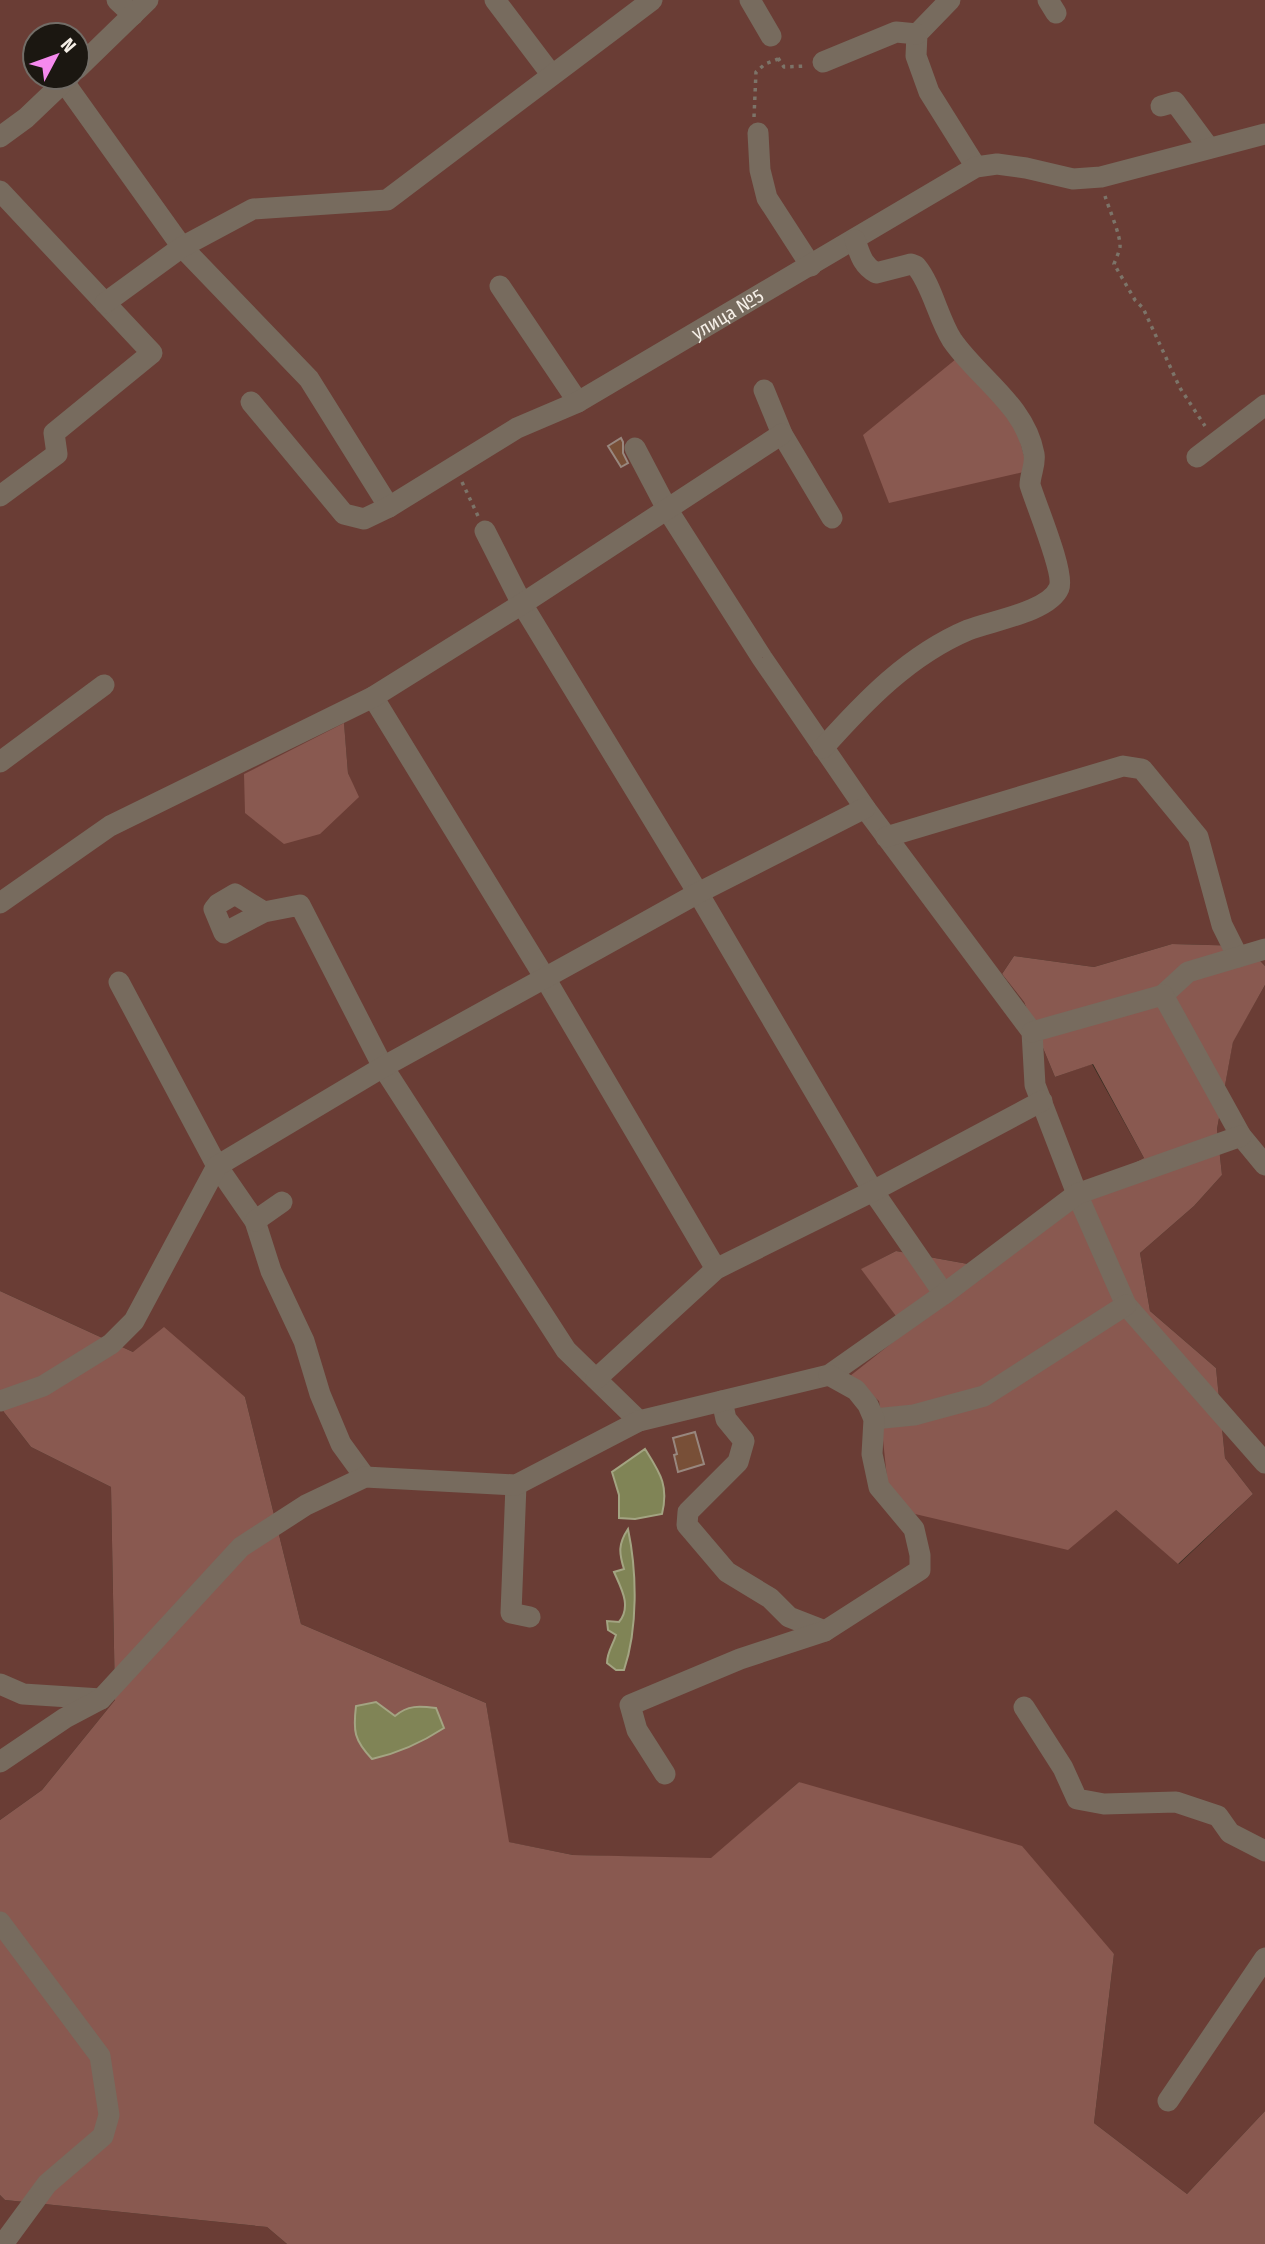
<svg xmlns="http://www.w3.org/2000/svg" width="1265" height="2244" viewBox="0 0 1265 2244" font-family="'Fira Sans Condensed',sans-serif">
	<rect width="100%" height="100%" fill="#372e22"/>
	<!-- green -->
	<path fill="#6a3d35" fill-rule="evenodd" d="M0 0H1265V966L1246 946 1172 944 1094 967 1014 956 1002 974 1024 1002 1055 1077 1092 1064 1144 1158 1051 1204 968 1264 896 1251 862 1269 907 1331 879 1401 884 1432 1116 1510 1179 1564 1253 1494 1225 1458 1216 1368 1150 1311 1140 1253 1194 1206 1222 1175 1217 1129 1233 1041 1265 985V2111L1187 2194 1094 2123 1114 1954 799 1782 711 1859 573 1855 508 1842 486 1703 301 1624 245 1397 133 1352 0 1291ZM35 35H77V77H35ZM344 724 348 773 358 798 245 774Z
		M0 1407 31 1447 111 1487 115 1700 42 1790 0 1820Z
		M0 2195 5 2200 267 2227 287 2244H0Z"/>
	<!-- forest -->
	<path fill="#895950" d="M956 359 1015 422 1028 471 889 503 863 435Z
		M344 723 348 773 359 797 320 834 284 844 245 813 244 774Z
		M1172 944 1246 946 1265 966V985L1233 1042 1217 1129 1222 1175 1194 1206 1140 1253 1150 1311 1216 1368 1225 1458 1253 1494 1178 1564 1116 1510 1068 1550 915 1514 888 1488 879 1401 850 1376 907 1331 861 1269 896 1251 968 1264 1051 1204 1144 1158 1093 1064 1055 1077 1024 1002 1002 974 1014 956 1094 967Z
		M0 1291 133 1352 164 1327 245 1397 301 1624 486 1703 509 1842 573 1855 711 1858 799 1782 1022 1846 1114 1954 1094 2123 1187 2194 1265 2111V2244H287L267 2227 5 2200 0 2195V1820L42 1790 115 1700 111 1487 31 1447 0 1407Z"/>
	<!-- water -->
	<path fill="#808456" stroke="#a3a482" stroke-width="2" d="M645 1449C660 1473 669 1485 662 1514L635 1519 619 1518V1495L612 1472Z
		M628 1529C637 1572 638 1628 624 1670H616L607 1663C607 1652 613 1645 616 1635L608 1630 607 1621 619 1622C632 1606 621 1588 614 1572L624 1569C619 1553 618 1544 628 1529Z
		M376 1702 395 1716C408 1705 419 1706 436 1708L444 1728C421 1743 399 1753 372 1759 354 1740 353 1731 356 1706Z"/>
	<!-- building -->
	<path fill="#784f37" stroke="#98877e" stroke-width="2" d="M621 438 623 442V453L628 463 621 467 608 446Z
		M695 1432 704 1464 678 1472 674 1455 677 1454 673 1438Z"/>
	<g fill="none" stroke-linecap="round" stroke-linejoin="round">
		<!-- path -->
		<path stroke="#7c7469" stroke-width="3.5" stroke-dasharray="3.5 5" stroke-linecap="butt" d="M778 58 784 67 807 66
			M754 117 756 72 765 64 778 59
			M1105 196C1109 209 1121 236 1120 247 1119 252 1116 259 1114 264L1135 300 1143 308 1180 388 1205 426
			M462 482 478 516"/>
		<!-- minor -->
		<g stroke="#776b5e" stroke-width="21">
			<path d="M117 0 133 15"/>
			<path d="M495 0 551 74"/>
			<path d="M750 0 771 36"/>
			<path d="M950 0 917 34 916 56 929 92 976 167"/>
			<path d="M1048 0 1056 13"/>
			<path d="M823 62 896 32 917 34"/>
			<path d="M77 69 148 0"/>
			<path d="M64 82 182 247 309 379 389 507"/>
			<path d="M1161 106 1175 102 1209 148"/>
			<path d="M758 133 760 170 767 198 811 266"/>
			<path d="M0 137 26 118 69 77"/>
			<path d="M0 191 152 353 54 433 57 454 0 496"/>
			<path d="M500 286 578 402"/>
			<path d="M105 303 182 247 253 209 387 200 652 0"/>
			<path d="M764 390 782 434 832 518"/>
			<path id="s1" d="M251 402 344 514 364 519 389 507 517 428 578 402 976 167 997 164 1026 168 1073 179 1101 177 1265 134"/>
			<path d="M635 448 667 509 762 658 865 808 1032 1032 1035 1085 1077 1194 1126 1305 1265 1463"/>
			<path d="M1197 457 1265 405"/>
			<path d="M485 531 522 604 698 893 873 1191 944 1294"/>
			<path d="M373 697 545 978 716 1269"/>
			<path d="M823 748C865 701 909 655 968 630 990 621 1049 612 1059 588 1065 573 1036 505 1030 485 1030 474 1036 465 1034 454 1025 405 978 378 952 340 938 318 932 285 916 266L911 264 876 273C862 265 860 254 855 240"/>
			<path d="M0 762 104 685"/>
			<path d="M886 837 1123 766 1142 769 1198 837 1222 925 1238 957"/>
			<path d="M0 903 110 826 373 697 522 604 782 434"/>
			<path d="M264 912 235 894 218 904 214 909 224 933 264 912 300 905 383 1067 566 1350 639 1421"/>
			<path d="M119 982 217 1166 255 1221 271 1271 304 1341 320 1394 341 1444 365 1477"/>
			<path d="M1163 995 1188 972 1265 949"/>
			<path d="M1032 1032 1163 995 1241 1136 1265 1165"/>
			<path d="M255 1221 282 1202"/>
			<path d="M596 1379 716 1269 873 1191 1042 1101"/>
			<path d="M0 1401 43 1386 111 1344 134 1321 217 1166 383 1067 601 947 698 893 865 808"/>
			<path d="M722 1401 726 1419 744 1441 738 1462 688 1512 687 1525 727 1572 770 1598 789 1617 825 1631"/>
			<path d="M874 1419 914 1415 984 1396 1126 1305"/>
			<path d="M516 1485 511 1613 530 1617"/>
			<path d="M0 1684 23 1694 101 1699"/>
			<path d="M1024 1707 1063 1768 1077 1799 1104 1804 1176 1802 1218 1816 1230 1833 1265 1851"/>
			<path d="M0 1762 65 1718 101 1699 241 1547 306 1505 365 1477 516 1485 639 1421 829 1375 944 1294 1077 1194 1241 1136"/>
			<path d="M665 1774 637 1730 630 1705 740 1659 825 1631 920 1570V1555L914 1529 879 1487 872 1454 874 1419 868 1405 856 1390 829 1375"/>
			<path d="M0 1922 100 2056 109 2115 103 2136 47 2184 3 2244"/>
			<path d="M1168 2101 1265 1958"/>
		</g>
	</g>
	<g text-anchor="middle" stroke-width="5" stroke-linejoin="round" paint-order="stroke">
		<!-- street labels -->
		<g font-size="19" fill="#f5efe7" stroke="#1b1711">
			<text dy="7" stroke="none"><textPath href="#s1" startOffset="584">улица №5</textPath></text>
		</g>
	</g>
	<!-- north arrow -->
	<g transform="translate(56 56) rotate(49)"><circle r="33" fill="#1b1711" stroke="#726d67" stroke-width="2"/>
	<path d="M0-5L12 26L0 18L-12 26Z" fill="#f589ee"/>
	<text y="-10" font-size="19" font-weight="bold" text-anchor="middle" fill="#f5efe7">N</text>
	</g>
</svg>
